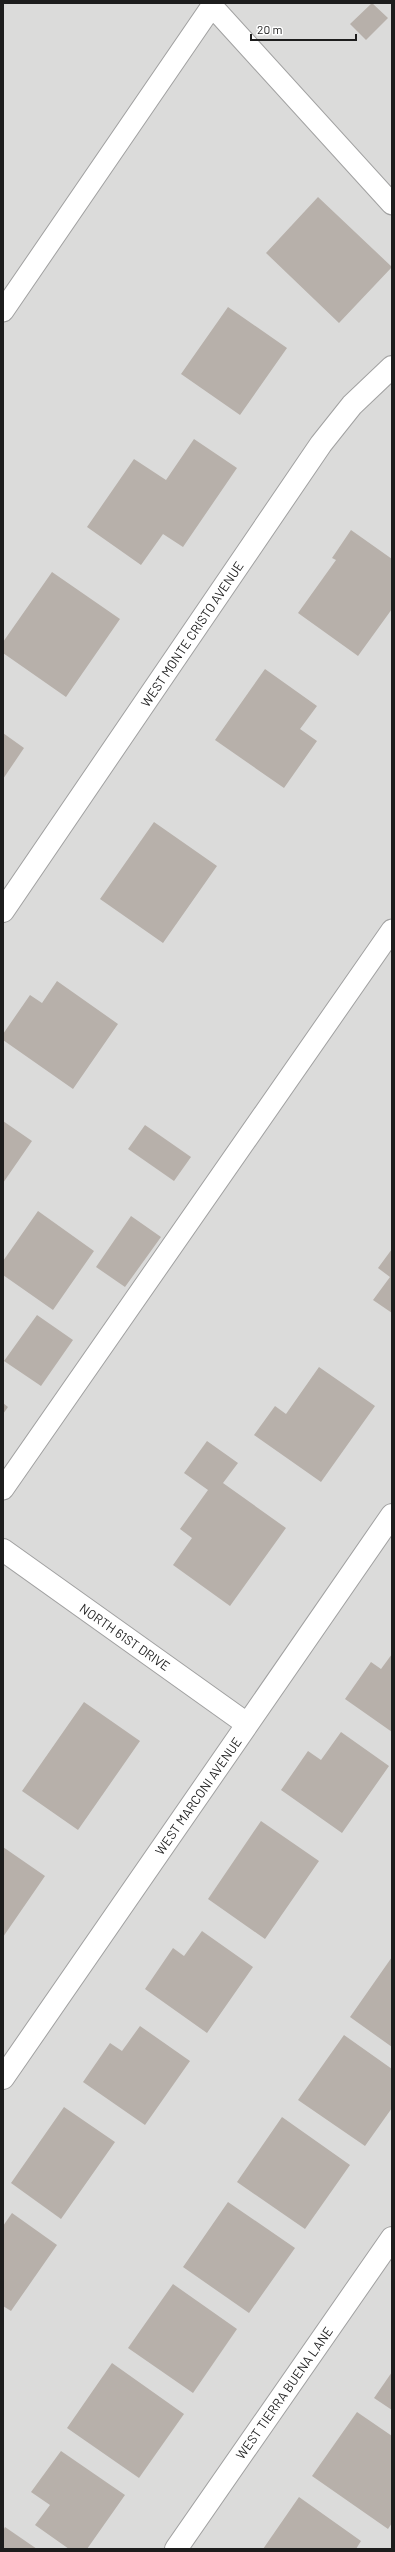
<svg xmlns="http://www.w3.org/2000/svg" width="395" height="2552" viewBox="0 0 395 2552" font-family="Barlow,sans-serif">
	<rect width="100%" height="100%" fill="#eeebe4"/>
	<!-- residential -->
	<path fill="#dbdbda" d="M3 3H392V2549H3Z"/>
	<!-- building -->
	<path fill="#b7b0aa" d="M372 3 388 18 366 40 350 24Z
		M318 197 392 267 339 323 266 253Z
		M228 307 287 348 240 415 181 374Z
		M194 439 237 468 183 547 163 534 141 565 87 527 134 459 166 480Z
		M351 530 392 559V609L358 656 298 613 336 560 332 558Z
		M52 572 120 619 66 697 3 653V642Z
		M265 669 317 706 300 729 317 741 284 788 215 740Z
		M3 733 24 748 3 779Z
		M154 822 217 866 163 943 100 899Z
		M57 981 118 1024 73 1089 3 1040V1034L30 995 42 1003Z
		M3 1121 32 1141 3 1183Z
		M145 1125 191 1157 174 1181 128 1149Z
		M38 1211 94 1251 53 1310 3 1275V1261Z
		M131 1216 161 1237 125 1287 96 1267Z
		M392 1249V1313L373 1300 390 1277 378 1268Z
		M37 1315 73 1340 41 1386 4 1361Z
		M319 1367 375 1406 321 1482 254 1435 275 1406 286 1414Z
		M3 1403 8 1407 3 1414Z
		M207 1441 238 1463 223 1483 286 1528 230 1606 173 1565 192 1538 180 1529 208 1490 184 1473Z
		M392 1654V1732L345 1699 371 1662 381 1669Z
		M84 1702 140 1741 78 1830 22 1791Z
		M341 1732 389 1766 342 1833 281 1790 308 1751 321 1760Z
		M261 1821 319 1861 265 1939 208 1899Z
		M3 1847 45 1876 3 1937Z
		M202 1931 253 1967 207 2033 145 1989 173 1948 184 1956Z
		M392 1957V2047L350 2017Z
		M140 2026 190 2061 145 2125 83 2082 110 2043 122 2051Z
		M344 2035 392 2069V2108L365 2146 298 2100Z
		M64 2107 115 2142 61 2219 11 2183Z
		M282 2117 350 2165 305 2229 237 2182Z
		M228 2202 295 2248 249 2313 183 2267Z
		M12 2213 57 2245 11 2311 3 2306V2226Z
		M173 2284 237 2329 193 2393 128 2348Z
		M112 2363 184 2414 139 2478 67 2428Z
		M392 2372V2410L374 2398Z
		M357 2412 392 2436V2523L388 2529 312 2476Z
		M61 2451 125 2495 87 2549H69L35 2525 50 2505 31 2492Z
		M299 2497 361 2541 356 2549H263Z
		M5 2527 37 2549H3V2531Z"/>
	<g fill="none" stroke-linecap="round" stroke-linejoin="round">
		<defs>
			<path id="lane" d="M212 6 392 204
				M3 311 214 3
				M3 1489 392 930"/>
			<path id="street" d="M3 911 321 444 352 405 392 367
				M3 1550 247 1724
				M3 2078 392 1515
				M176 2549 392 2238"/>
		</defs>
		<!-- lane casing -->
		<use href="#lane" stroke="#a1a1a1" stroke-width="23"/>
		<!-- street casing -->
		<use href="#street" stroke="#a1a1a1" stroke-width="24"/>
		<!-- lane -->
		<use href="#lane" stroke="#fff" stroke-width="21"/>
		<!-- street -->
		<use href="#street" stroke="#fff" stroke-width="22"/>
	</g>
	<g text-anchor="middle" stroke-width="3" stroke-linejoin="round" paint-order="stroke">
		<!-- street labels -->
		<g font-size="13" fill="#1d1d1d" stroke="#fff">
			<text transform="translate(192 634) rotate(-56)" y="5">WEST MONTE CRISTO AVENUE</text>
			<text transform="translate(125 1637) rotate(35)" y="5">NORTH 61ST DRIVE</text>
			<text transform="translate(198 1796) rotate(-55)" y="5">WEST MARCONI AVENUE</text>
			<text transform="translate(284 2393) rotate(-55)" y="5">WEST TIERRA BUENA LANE</text>
		</g>
	</g>
	<!-- border -->
	<rect width="395" height="2552" fill="none" stroke="#1d1d1d" stroke-width="8"/>
	<!-- scale -->
	<path d="M251 34v6h105v-6" fill="none" stroke="#1d1d1d" stroke-width="2"/>
	<text x="257" y="34" font-size="12" fill="#1d1d1d" stroke="#ffffff" stroke-width="3" paint-order="stroke">20 m</text>
</svg>
